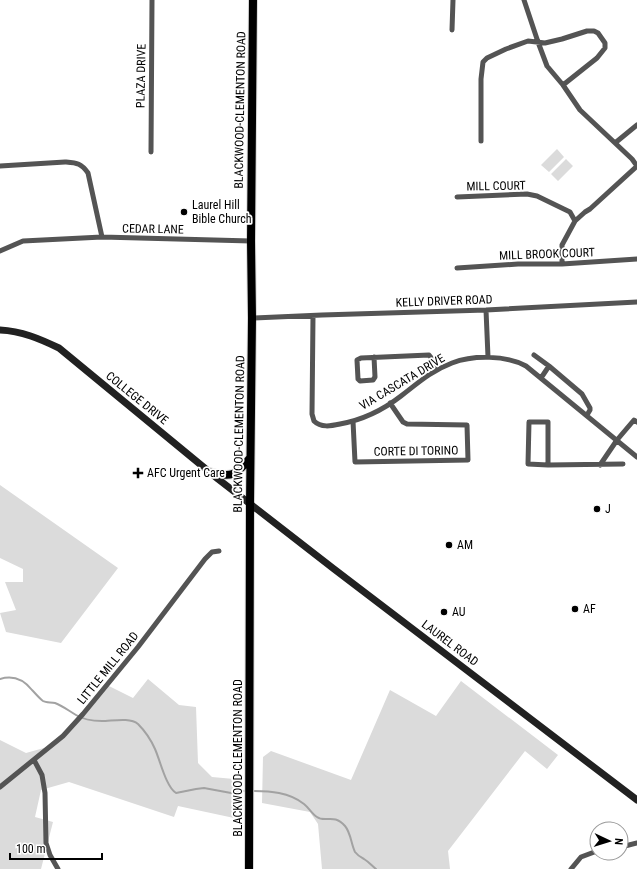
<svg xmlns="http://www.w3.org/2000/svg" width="637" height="869" viewBox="0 0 637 869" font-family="'Roboto Condensed',sans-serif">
	<rect width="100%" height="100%" fill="#fff"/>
	<!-- green -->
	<path fill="#dbdbdb" d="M557 149 564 157 549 172 541 165Z
		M566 159 573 166 558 181 551 174Z
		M0 485 118 568 61 643 6 632 0 613 16 610 5 582H23V569L0 558Z
		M148 679 179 705 196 707 198 763 212 777 234 779V818L178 806 174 817 69 782 41 790 35 817 53 822 41 869H0V740L26 753 51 746 61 738 105 684 133 698Z
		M461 681 558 755 547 769 525 751 448 851 450 869H322L318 824 310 812 262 803 263 757 271 751 351 780 390 690 436 716Z"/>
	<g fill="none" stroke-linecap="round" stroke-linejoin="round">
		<!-- stream -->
		<path stroke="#a2a2a2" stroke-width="2" d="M0 679C13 675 24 680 32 690 35 693 39 698 43 701 46 703 51 702 55 703 63 706 69 711 76 715 84 720 93 721 102 721 112 721 130 717 138 724 145 731 151 740 155 749 160 760 166 787 176 793L196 789 204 788 231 793 240 791H247
			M251 791C270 791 289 792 304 804 309 808 312 814 317 817 325 823 334 813 345 826 351 833 351 844 355 852 358 856 360 857 364 859 369 862 372 866 376 869"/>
		<defs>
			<path id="primary" d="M209 472C231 478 236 476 250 458
				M249 869 250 504 252 318 251 241 253 0"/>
		</defs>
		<!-- primary casing -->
		<use href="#primary" stroke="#dbdbdb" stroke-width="10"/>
		<!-- minor -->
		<path stroke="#545454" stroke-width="5" d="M524 0 538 42 547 66 563 85 580 110 632 159 637 166
			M452 30 453 0
			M481 141V79L483 62 487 58 506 49 528 41 545 43 562 39 587 31H594L598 33 605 43V48L597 58 563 85
			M615 143 637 125
			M151 152 152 0
			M0 166 65 162C77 163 81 163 88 173L102 237 23 241 0 251
			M457 197 527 194 537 196 570 212 575 221
			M102 237 251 241
			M562 264V245L575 221 585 212 590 209 637 166
			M457 268 518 264H562L637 259
			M486 310 488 357
			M313 316 312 414 314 421C321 428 331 426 340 424 362 420 383 410 401 396 418 383 431 371 452 363 473 355 506 355 526 366L637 457
			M252 318 322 315 486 310 637 302
			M534 355 549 366
			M374 357 375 377 373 380 360 381 358 379 357 360 361 358 429 355 433 360 436 370
			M541 378 549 366 582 394 590 408V410L587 415
			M353 421 355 462 468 460 467 425 407 424 403 422 390 403
			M529 422H548V465L528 464Z
			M548 465 623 464
			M600 465 617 440 634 420 637 422
			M34 760 42 775 45 793 46 843 50 855 58 869
			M0 787 63 736 83 714 138 647 205 559 212 552 219 551
			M621 847 637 843
			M571 869 581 857 597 851"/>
		<!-- secondary -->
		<path stroke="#212121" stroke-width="7" d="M0 330C22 331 40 339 59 348L218 479 334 569 637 800"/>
		<!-- primary -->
		<use href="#primary" stroke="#000" stroke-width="8"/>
	</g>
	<!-- markers -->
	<g fill="#000" stroke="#fff" stroke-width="1.5">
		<circle cx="184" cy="212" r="4"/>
		<path d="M136 467h4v4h4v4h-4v4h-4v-4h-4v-4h4z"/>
		<circle cx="597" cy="509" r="4"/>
		<circle cx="449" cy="545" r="4"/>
		<circle cx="575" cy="609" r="4"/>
		<circle cx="444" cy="612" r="4"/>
	</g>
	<g text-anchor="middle" stroke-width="3.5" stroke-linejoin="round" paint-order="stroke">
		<!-- street labels -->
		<g font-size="12" fill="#000" stroke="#fff">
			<text transform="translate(141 76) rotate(-89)" y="4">PLAZA DRIVE</text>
			<text transform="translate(240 110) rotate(-89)" y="4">BLACKWOOD-CLEMENTON ROAD</text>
			<text transform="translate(496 186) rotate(-1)" y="4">MILL COURT</text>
			<text transform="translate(153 229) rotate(1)" y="4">CEDAR LANE</text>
			<text transform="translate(547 254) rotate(-2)" y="4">MILL BROOK COURT</text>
			<text transform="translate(444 301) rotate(-2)" y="4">KELLY DRIVER ROAD</text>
			<text transform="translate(402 382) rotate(-31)" y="4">VIA CASCATA DRIVE</text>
			<text transform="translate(137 398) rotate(39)" y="4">COLLEGE DRIVE</text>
			<text transform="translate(239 434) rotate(-89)" y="4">BLACKWOOD-CLEMENTON ROAD</text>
			<text transform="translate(416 451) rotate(-1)" y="4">CORTE DI TORINO</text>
			<text transform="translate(450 643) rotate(37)" y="4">LAUREL ROAD</text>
			<text transform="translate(108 668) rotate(-51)" y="4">LITTLE MILL ROAD</text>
			<text transform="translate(238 758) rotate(-90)" y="4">BLACKWOOD-CLEMENTON ROAD</text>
		</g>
		<!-- poi labels -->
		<g font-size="12" fill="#000" stroke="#fff" text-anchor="start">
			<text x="192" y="209">Laurel Hill<tspan x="192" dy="14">Bible Church</tspan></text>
			<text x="147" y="477">AFC Urgent Care</text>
			<text x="605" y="513">J</text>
			<text x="457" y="549">AM</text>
			<text x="583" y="613">AF</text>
			<text x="452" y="616">AU</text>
		</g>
	</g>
	<!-- north arrow -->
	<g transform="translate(609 841) rotate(94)"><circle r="19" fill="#ffffff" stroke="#999999"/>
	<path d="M0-3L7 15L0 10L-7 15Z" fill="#000000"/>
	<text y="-6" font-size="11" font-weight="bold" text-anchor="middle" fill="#000000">N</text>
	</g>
	<!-- scale -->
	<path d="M10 853v6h92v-6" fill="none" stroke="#000000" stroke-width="2"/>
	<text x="16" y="853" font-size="12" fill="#000000" stroke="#ffffff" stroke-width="3" paint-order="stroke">100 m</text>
</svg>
